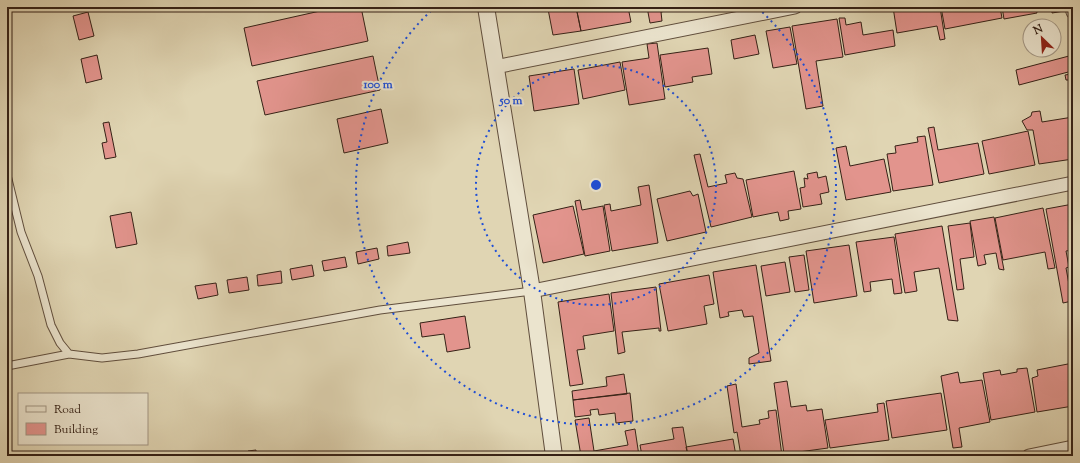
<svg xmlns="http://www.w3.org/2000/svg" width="1080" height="463" viewBox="0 0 1080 463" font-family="'Sorts Mill Goudy',serif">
	<rect width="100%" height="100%" fill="#e0d5b3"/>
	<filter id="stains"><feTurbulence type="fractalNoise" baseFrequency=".005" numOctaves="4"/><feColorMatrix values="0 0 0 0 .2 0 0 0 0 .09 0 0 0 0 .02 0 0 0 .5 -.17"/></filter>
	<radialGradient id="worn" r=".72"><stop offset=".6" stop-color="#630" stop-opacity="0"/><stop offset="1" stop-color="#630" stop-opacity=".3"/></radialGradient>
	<!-- building -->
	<path fill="#e2948d" stroke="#352116" d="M338 7H361L368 41 252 66 244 28Z
		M559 7H576L581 31 553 35 548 9Z
		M576 7H628L631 22 581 31Z
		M647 7H681V8L661 12 662 21 650 23Z
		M893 7H940L945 39 940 40 937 26 897 33Z
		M941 7H1000L1002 18 945 29Z
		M1002 7H1046L1036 9 1037 13 1004 19Z
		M1052 7H1064V11L1052 13Z
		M88 12 94 36 79 40 73 16Z
		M839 18H845L846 25 861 22 863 35 893 30 895 46 845 55Z
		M837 19 843 57 816 61 823 106 806 109 792 26Z
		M790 27 797 64 773 68 766 31Z
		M755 35 759 54 734 59 731 40Z
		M657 43 665 99 629 105 622 62 649 58 647 44Z
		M708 48 712 74 692 77 693 82 665 87 660 55Z
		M97 55 102 79 86 83 81 59Z
		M373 56 380 90 265 115 257 81Z
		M1069 56 1072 71 1019 85 1016 70Z
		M620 62 625 90 583 99 578 70Z
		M574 69 579 104 534 111 529 76Z
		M1071 74V80H1066L1065 75Z
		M381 109 388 143 344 153 337 119Z
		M1040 111 1042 122 1073 117V159L1039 164 1033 130H1027L1022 121 1031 116 1032 112Z
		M109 122 116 157 105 159 102 143 107 142 103 123Z
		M934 127 938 150 978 143 984 174 939 183 928 128Z
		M1028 131 1035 165 989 174 982 141Z
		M925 136 933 185 893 191 887 154 896 153 895 146 918 142 917 137Z
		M846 146 850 166 884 159 891 192 846 200 836 148Z
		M700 154 708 187 727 183 725 175 735 173 737 178 743 179 752 217 711 227 694 155Z
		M794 171 801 209 788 211 789 219 780 221 778 212 753 217 746 180Z
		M817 172 818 178 826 176 829 192 820 194 822 204 803 207 800 188 805 187 804 178 808 179 807 174Z
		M649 185 658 243 612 251 604 205 610 204 611 211 641 205 638 187Z
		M690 191 693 196 698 194 706 232 667 241 657 199Z
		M580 200 582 210 603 206 610 251 585 256 575 201Z
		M1073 204V250L1066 251 1069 267 1066 268 1072 301 1063 303 1046 209Z
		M573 206 584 254 543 263 533 215Z
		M1043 208 1055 268 1048 269 1045 252 1003 260 995 218Z
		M131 212 137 244 116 248 110 216Z
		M994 217 1004 270 999 269 996 253 984 255 986 264 978 266 970 221Z
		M970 223 974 257 960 259 964 289 957 290 948 226Z
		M942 226 958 321 948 320 939 268 914 272 917 291 905 293 895 234Z
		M894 237 902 293 894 294 892 279 870 282 871 291 864 292 856 242Z
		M408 242 410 253 388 256 387 246Z
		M849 245 857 296 814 303 806 251Z
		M377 248 379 259 358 264 356 252Z
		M804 255 809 290 795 292 789 257Z
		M345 257 347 267 324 271 322 261Z
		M785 262 790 292 766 296 761 266Z
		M312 265 314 276 292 280 290 269Z
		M756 265 771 361 749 364V358L759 353 753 316 744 317 742 310 728 312 729 316 720 318 713 272Z
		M281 271 282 283 258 286 257 275Z
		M709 275 714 304 704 306 707 324 668 331 659 284Z
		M247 277 249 290 229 293 227 280Z
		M216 283 218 295 198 299 195 286Z
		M656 287 661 331H659V328L622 332 625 352 618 354 611 293Z
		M609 294 614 331 583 336 585 349 577 350 583 384 570 386 558 302Z
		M465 316 470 348 447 352 444 334 422 337 420 323Z
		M1073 363V406L1037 412 1032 378 1038 376 1037 370Z
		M1027 368 1035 412 991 420 983 373 1000 370 1001 375 1017 372V369Z
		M958 372 960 383 982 380 990 422 959 428 962 447 953 448 941 376Z
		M624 374 627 394 573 400 572 391 607 386 606 377Z
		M787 381 791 407 806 405 807 411 822 409 828 448 784 454 774 383Z
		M736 384 742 427 760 424 759 420 769 418 768 411 776 410 782 456H741L737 432 734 433 727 386Z
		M630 393 633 421 616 423 615 413 599 415 598 409 590 410 591 415 575 417 573 400Z
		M941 393 947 430 892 438 886 401Z
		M884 403 889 440 830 448 825 420 878 412 877 404Z
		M589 418 594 451 628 445 625 431 635 429 639 456H581L575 420Z
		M683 427 688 456H642L640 445 674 439 672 428Z
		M733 439 736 456H688L686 447Z
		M256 450V456H249L248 451Z"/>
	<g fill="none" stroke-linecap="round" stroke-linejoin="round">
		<defs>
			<path id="service" d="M7 175 21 232 38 276 51 325 60 343 69 354
				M7 366 69 354 102 358 138 354 380 310 532 291"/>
			<path id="minor" d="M1072 7 1073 12
				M495 67 795 7
				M532 291 1073 183
				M1029 456 1073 447"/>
			<path id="tertiary" d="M486 7 532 291 554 456"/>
		</defs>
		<!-- service casing -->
		<use href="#service" stroke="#604e3d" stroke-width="9"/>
		<!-- minor casing -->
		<use href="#minor" stroke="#604e3d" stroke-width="15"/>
		<!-- tertiary casing -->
		<use href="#tertiary" stroke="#604e3d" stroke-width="18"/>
		<!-- service -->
		<use href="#service" stroke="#ebe4ce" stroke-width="7"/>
		<!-- minor -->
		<use href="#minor" stroke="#ebe4ce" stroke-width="13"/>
		<!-- tertiary -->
		<use href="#tertiary" stroke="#ebe4ce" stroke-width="16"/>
	</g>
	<!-- distance rings -->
	<g fill="none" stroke="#1d4ed8" stroke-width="2" stroke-dasharray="2 4">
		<circle cx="596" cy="185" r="120"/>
		<path d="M758 8A240 240 0 1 1 434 8"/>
	</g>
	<circle cx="596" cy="185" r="6" fill="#1d4ed8" stroke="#ebe4ce" stroke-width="2"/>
	<g font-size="12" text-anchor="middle" font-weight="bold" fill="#1d4ed8" stroke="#ebe4ce" stroke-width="4" stroke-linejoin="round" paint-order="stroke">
		<text x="378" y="88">100 m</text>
		<text x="511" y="104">50 m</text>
	</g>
	<!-- margin -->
	<rect width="1080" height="463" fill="none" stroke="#e0d5b3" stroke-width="24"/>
	<rect x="8" y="8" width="1064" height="447" fill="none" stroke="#352116" stroke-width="2"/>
	<rect x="12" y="12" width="1056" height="439" fill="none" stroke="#352116"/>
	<!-- legend -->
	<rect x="18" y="393" width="130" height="52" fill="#ebe4ce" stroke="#a29684"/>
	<rect x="26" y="406" width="20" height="6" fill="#ebe4ce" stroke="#a29684"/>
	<text x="54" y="413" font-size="12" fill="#352116">Road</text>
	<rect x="26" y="423" width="20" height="12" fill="#e2948d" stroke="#a29684"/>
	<text x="54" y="433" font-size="12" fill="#352116">Building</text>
	<!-- north arrow -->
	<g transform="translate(1042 38) rotate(335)"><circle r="19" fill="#ebe4ce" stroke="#a29684"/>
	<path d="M0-3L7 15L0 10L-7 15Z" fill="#8f2418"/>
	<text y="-6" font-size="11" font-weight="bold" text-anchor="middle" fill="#352116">N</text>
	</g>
	<rect width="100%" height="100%" filter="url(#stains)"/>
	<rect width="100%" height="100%" fill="url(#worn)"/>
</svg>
